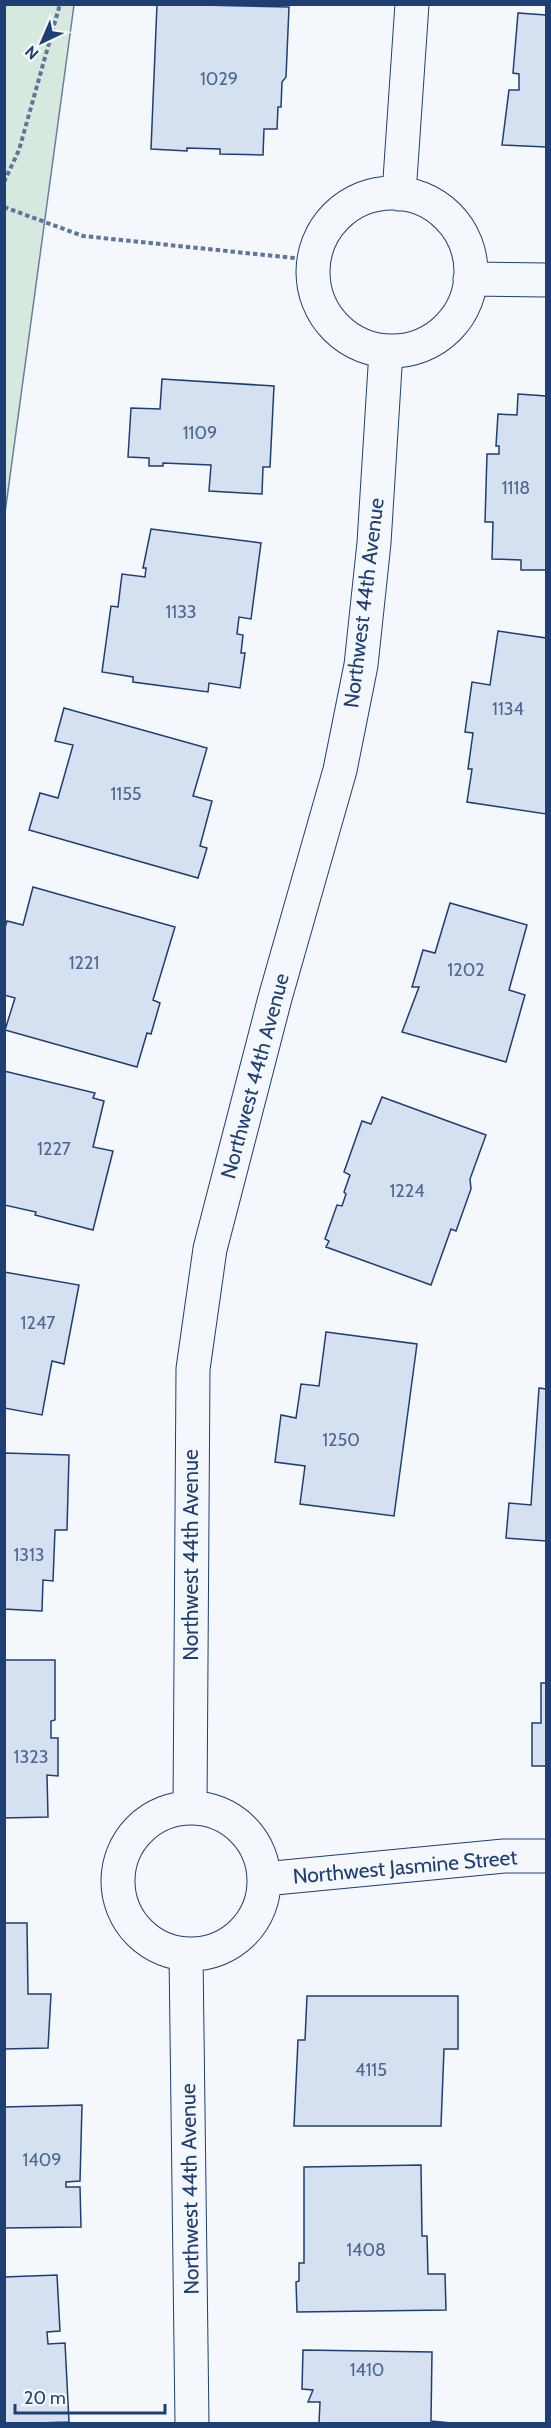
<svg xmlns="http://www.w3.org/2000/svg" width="551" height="2428" viewBox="0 0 551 2428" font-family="Cabin,sans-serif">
	<rect width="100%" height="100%" fill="#f4f7fb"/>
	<!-- green -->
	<path fill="#d7e8df" stroke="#687fa3" stroke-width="1.5" d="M5 4 74 5 5 513 4 5Z"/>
	<!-- building -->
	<path fill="#d5e0f0" stroke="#1d3f73" stroke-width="1.5" d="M157 4 289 7 286 77 282 82 281 107H278L277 129H264L263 155 220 154V149L187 148V151L151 149Z
		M518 13 546 15V147L502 145 509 90H519V74L513 73Z
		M162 379 274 386 270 467H263L262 494 209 491 211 465 163 463V466H149V458L128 457 131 408 160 409Z
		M518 394 546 396V570H521V560L492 559 493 522H485L487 454H499V446H496L498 414 517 415Z
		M151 529 261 543 251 619 239 617 237 634 243 635 241 653H245L240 688 209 683 208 692 133 682V677L102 672 111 606 118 607 122 574 145 577 146 568H143Z
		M498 631 546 638V814L467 802 472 769H468L473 733 465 732 472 682 490 685Z
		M64 708 207 748 193 796 212 801 200 846 207 848 198 878 29 830 40 793 58 798 73 745 55 741Z
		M33 887 175 927 153 1000 160 1003 151 1034 147 1033 137 1067 5 1030 15 998 4 995V931L7 921 23 925Z
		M450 903 527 925 509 990 525 995 506 1062 402 1032 419 987H412L423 950 435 953Z
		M4 1071 95 1093 93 1098 104 1101 93 1147 113 1151 93 1230 35 1215 36 1212 4 1205Z
		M382 1097 486 1135 470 1179 471 1189 456 1231 451 1229 431 1285 326 1247 329 1241 325 1239 337 1205 342 1206 346 1194 344 1192 350 1175 344 1172 362 1121 371 1124Z
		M4 1272 79 1285 64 1364 52 1361 42 1415 4 1408Z
		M326 1332 417 1344 394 1516 300 1504 305 1466 275 1462 281 1415 296 1418 301 1384 319 1386Z
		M539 1388 546 1389V1541L506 1538 509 1503 531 1505Z
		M4 1453 69 1455 67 1530H55L53 1581 43 1580 42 1611 4 1609Z
		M4 1660H55V1720L51 1721V1738H58V1776L47 1775 48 1817 4 1818Z
		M541 1683H546V1766H532V1723H541Z
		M4 1923H27L28 1994H51L48 2048 4 2049Z
		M307 1996H458V2049H444L441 2126H294L298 2040H305Z
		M82 2105 80 2181 66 2182V2187H80L81 2227 4 2228V2107Z
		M421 2165 422 2236H427L428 2274H445L446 2310 297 2312 296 2282 299 2281V2263H304V2167Z
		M57 2275 60 2331 47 2332 48 2344 65 2343 69 2422 4 2424V2277Z
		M303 2350 432 2352 431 2421 461 2424H310L319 2423 320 2402H308L313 2390 302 2389Z"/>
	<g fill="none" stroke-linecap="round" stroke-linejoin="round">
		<defs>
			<path id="minor" d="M313 272a79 79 0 1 1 158 0a79 79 0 1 1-158 0Z
				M399 194 412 4
				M470 279 546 280
				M190 1808 193 1369 210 1249 275 998 340 770 361 665 374 543 386 351
				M118 1881a73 73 0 1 1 146 0a73 73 0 1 1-146 0Z
				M264 1879 504 1856H546
				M186 1954 192 2424"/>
		</defs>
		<!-- minor casing -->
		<use href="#minor" stroke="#1d3f73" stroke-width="35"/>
		<!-- path -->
		<path stroke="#5e769c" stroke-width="4" stroke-dasharray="4.5 3" stroke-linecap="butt" d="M4 182 19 150 60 4
			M4 207 83 236 313 260"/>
		<!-- minor -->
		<use href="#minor" stroke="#f4f7fb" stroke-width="33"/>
	</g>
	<g text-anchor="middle" stroke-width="4.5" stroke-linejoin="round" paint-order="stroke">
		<!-- number labels -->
		<g font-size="18" fill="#4b6792">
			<text x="219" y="85">1029</text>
			<text x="200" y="439">1109</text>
			<text x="516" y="494">1118</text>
			<text x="181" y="618">1133</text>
			<text x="508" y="715">1134</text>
			<text x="126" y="800">1155</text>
			<text x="84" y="969">1221</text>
			<text x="466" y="976">1202</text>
			<text x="54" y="1155">1227</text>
			<text x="407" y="1197">1224</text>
			<text x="38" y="1329">1247</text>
			<text x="341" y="1446">1250</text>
			<text x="29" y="1561">1313</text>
			<text x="31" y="1763">1323</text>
			<text x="371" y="2076">4115</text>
			<text x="42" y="2166">1409</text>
			<text x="366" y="2256">1408</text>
			<text x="367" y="2376">1410</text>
		</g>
		<!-- street labels -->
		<g font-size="21" fill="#1d3f73" stroke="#f4f7fb">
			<text transform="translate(364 603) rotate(-83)" y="7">Northwest 44th Avenue</text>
			<text transform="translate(255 1076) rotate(-75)" y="7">Northwest 44th Avenue</text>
			<text transform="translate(191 1555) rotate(-90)" y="7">Northwest 44th Avenue</text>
			<text transform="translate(405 1867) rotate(-5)" y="7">Northwest Jasmine Street</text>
			<text transform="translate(190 2189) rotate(-91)" y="7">Northwest 44th Avenue</text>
		</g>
	</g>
	<!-- border -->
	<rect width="551" height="2428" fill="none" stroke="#1d3f73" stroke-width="12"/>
	<!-- north arrow -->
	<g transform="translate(42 42) rotate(224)" stroke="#f4f7fb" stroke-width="4.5" paint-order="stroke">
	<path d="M0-4.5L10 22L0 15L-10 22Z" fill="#1d3f73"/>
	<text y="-9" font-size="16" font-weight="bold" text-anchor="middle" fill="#1d3f73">N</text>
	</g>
	<!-- scale -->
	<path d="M15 2404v9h150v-9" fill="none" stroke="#1d3f73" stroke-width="3"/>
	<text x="24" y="2404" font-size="18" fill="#1d3f73" stroke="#f4f7fb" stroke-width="4.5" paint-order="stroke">20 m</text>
</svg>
